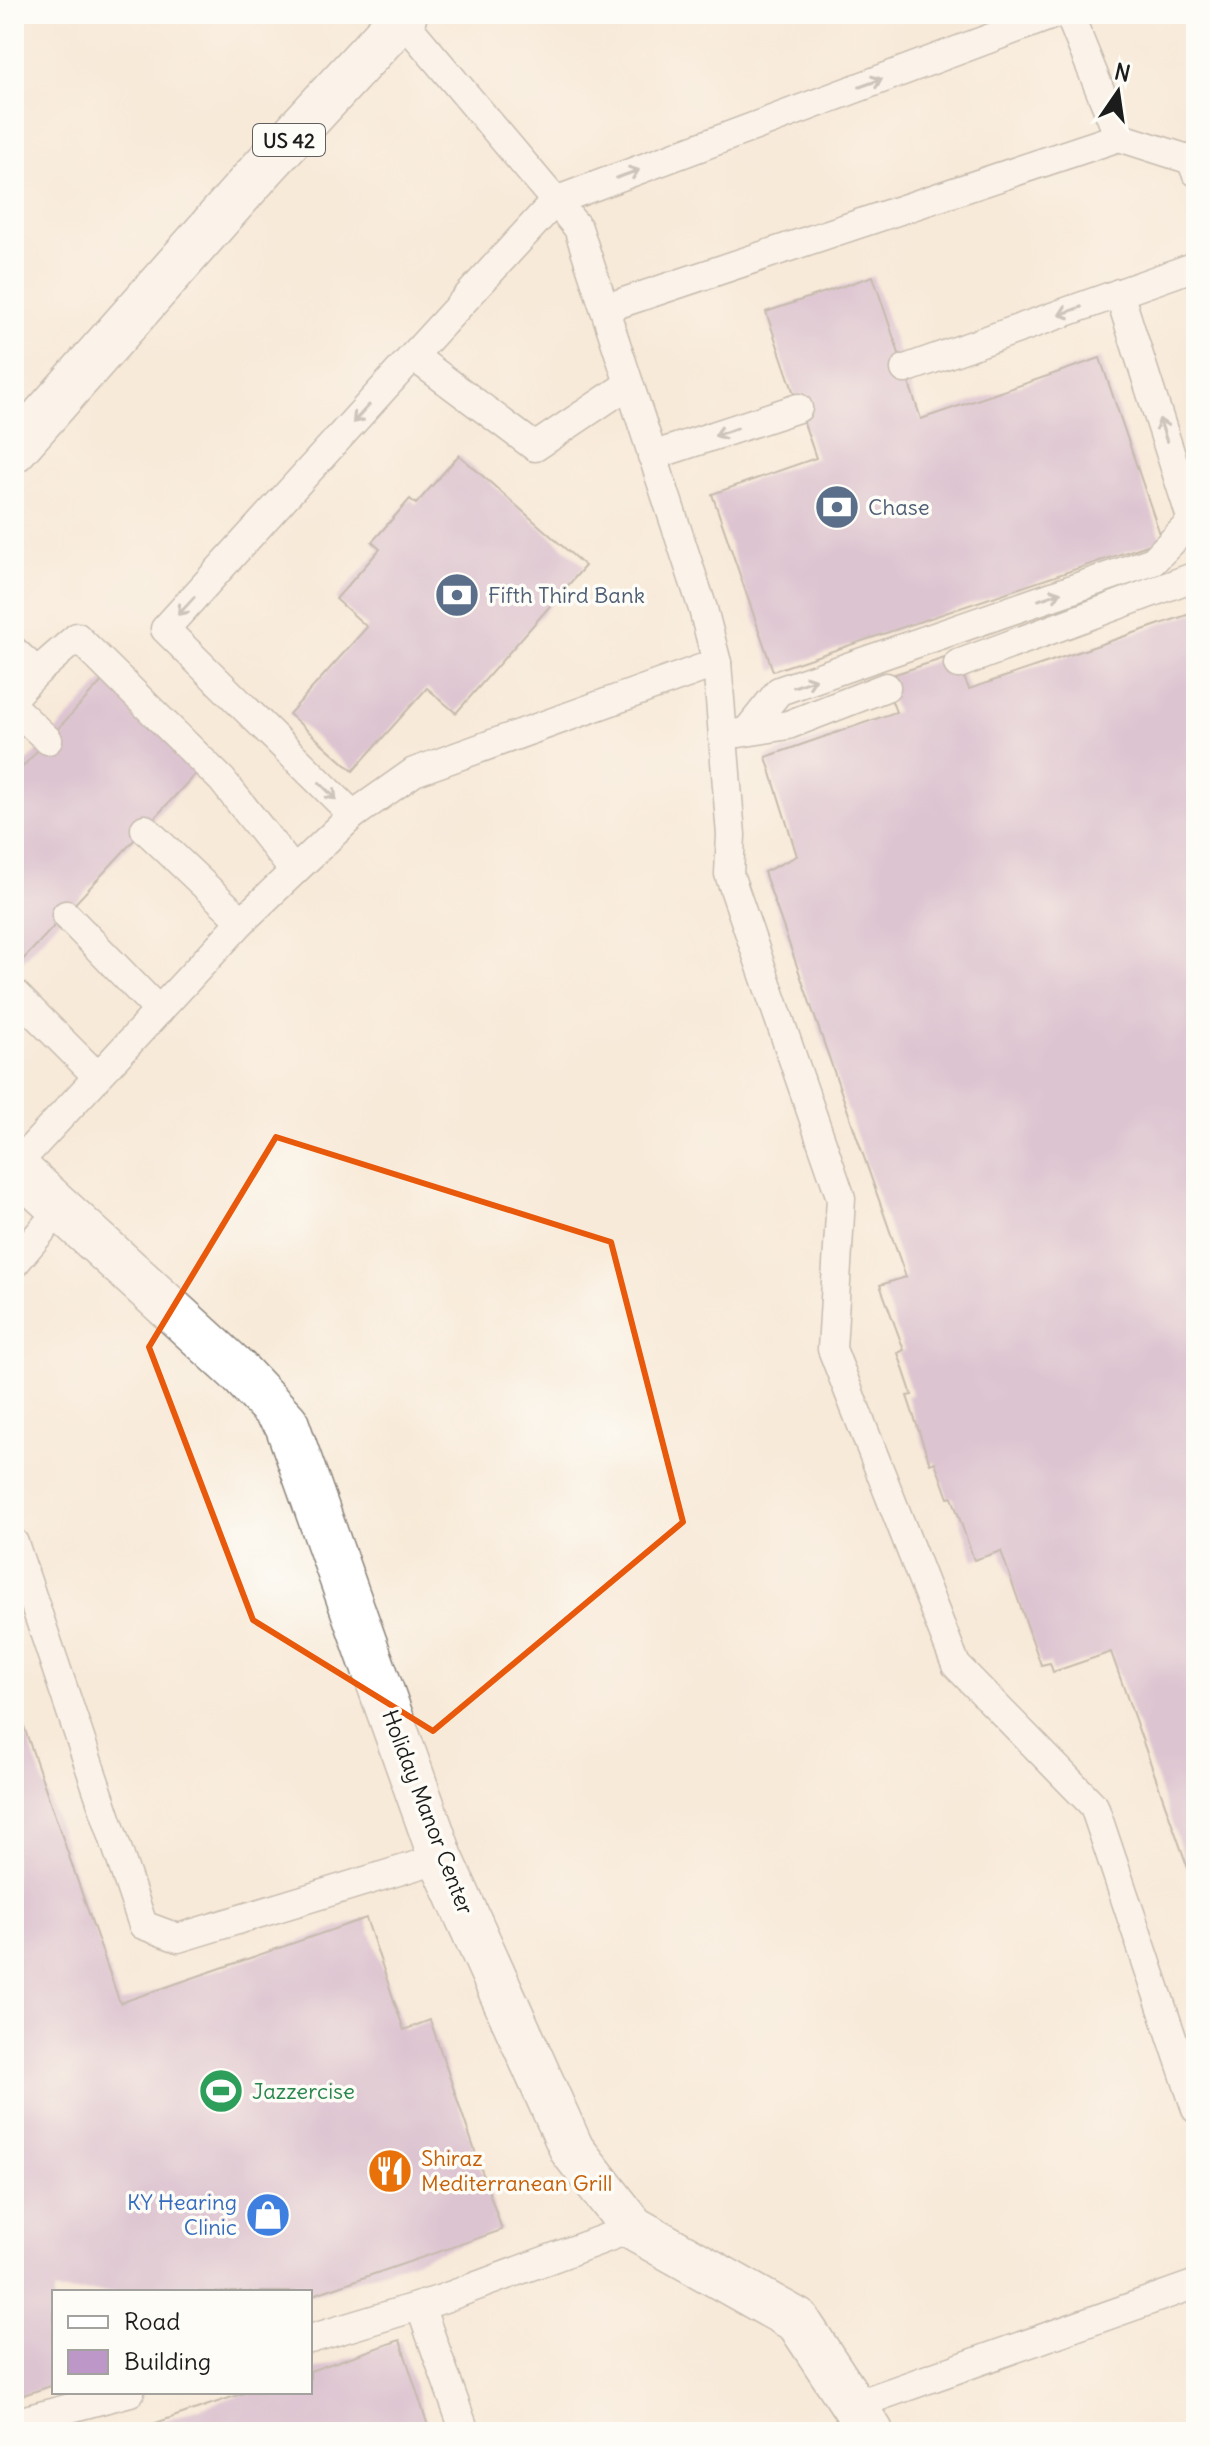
<svg xmlns="http://www.w3.org/2000/svg" width="1210" height="2446" font-family="Delius,sans-serif">
<style>
.building{fill:#bc97c7}
.lines{fill:none;stroke-linecap:round;stroke-linejoin:round}
.service-casing{stroke:#8a837a;stroke-width:31}
.minor-casing{stroke:#8a837a;stroke-width:47}
.primary-casing{stroke:#8a837a;stroke-width:47}
.service{stroke:#fff;stroke-width:28}
.minor{stroke:#fff;stroke-width:44}
.primary{stroke:#fff;stroke-width:44}
.oneway{stroke:#999}
.marked{fill:none;stroke:#e8590c;stroke-width:6;stroke-linejoin:round}
.labels{text-anchor:middle;dominant-baseline:central;stroke-width:7;stroke-linejoin:round;paint-order:stroke}
.shield{fill:#fdfcf7;stroke:#605f5e;stroke-width:2}
.shield-label{font-size:20px;font-weight:bold;fill:#1c1c1c}
.service-label{font-size:22px;fill:#4e5e75;stroke:#fdfcf7;text-anchor:start}
.street-label{font-size:22px;fill:#1c1c1c;stroke:#fdfcf7}
.leisure-label{font-size:22px;fill:#27864d;stroke:#fdfcf7;text-anchor:start}
.food-label{font-size:22px;fill:#c56008;stroke:#fdfcf7;text-anchor:start}
.shop-label{font-size:22px;fill:#366cbe;stroke:#fdfcf7;text-anchor:end}
</style>
<rect width="100%" height="100%" fill="#fdfcf7"/>
<filter id="ink" filterUnits="userSpaceOnUse"><feTurbulence type="fractalNoise" baseFrequency=".0125" numOctaves="2"/><feDisplacementMap in="SourceGraphic" scale="16" xChannelSelector="R" yChannelSelector="G"/><feConvolveMatrix kernelMatrix="1 2 1 2 8 2 1 2 1" color-interpolation-filters="sRGB"/></filter>
<filter id="wash" filterUnits="userSpaceOnUse"><feTurbulence type="fractalNoise" baseFrequency=".006" numOctaves="4" result="noise"/><feDisplacementMap in="SourceGraphic" scale="32" xChannelSelector="R" yChannelSelector="G"/><feGaussianBlur stdDeviation="1.8" result="paint"/><feColorMatrix in="noise" values="0 0 0 0 0 0 0 0 0 0 0 0 0 0 0 0 0 1.4 0 .05"/><feComposite in="paint" operator="in"/></filter>
<g filter="url(#wash)">
<rect width="100%" height="100%" fill="#f8ead8"/>
<g id="blocks">
<g class="building">
<path d="M873,276L921,419L1100,358L1162,540L773,671L712,494L816,458L766,312Z"/>
<path d="M459,455L585,566L456,713L427,688L353,771L289,714L367,627L336,599L380,549L372,542L410,499L416,504Z"/>
<path d="M1196,612V1891L1111,1652L1053,1672L1050,1663L1041,1665L1001,1551L974,1560L952,1497L948,1498L935,1462L930,1464L907,1396L912,1395L898,1353L904,1350L880,1285L906,1277L764,872L797,856L766,757L896,712L883,678L954,655L969,689Z"/>
<path d="M104,679L200,769L19,964L14,960V776Z"/>
<path d="M14,1698L120,2003L366,1918L404,2030L430,2020L502,2230L310,2296V2292H54V2385L14,2398Z"/>
<path d="M400,2340L430,2432H129L247,2392H310V2371Z"/>
</g>
</g>
</g>
<g filter="url(#ink)">
<use href="#blocks" fill-opacity="0" stroke="#8a837a" stroke-width="2"/>
<g class="lines">
<g class="service-casing">
<g id="service">
<path d="M1069,14L1119,137"/>
<path d="M401,18L578,228L703,609L717,663L731,835L729,874L841,1198L832,1349L956,1665L1094,1806L1196,2109"/>
<path d="M606,308L1119,137L1191,160L1196,172"/>
<path d="M905,369L1196,266"/>
<path d="M629,384L535,447L413,356L555,201L1055,14"/>
<path d="M652,456L798,408"/>
<path d="M14,651L37,672"/>
<path d="M958,664L1196,576"/>
<path d="M14,696L37,672L77,637L222,780L294,871"/>
<path d="M14,708L48,740"/>
<path d="M747,731L779,691L1153,561L1192,521L1119,293"/>
<path d="M739,733L788,725L886,687"/>
<path d="M353,815L165,629L413,356"/>
<path d="M145,829L242,921"/>
<path d="M66,915L159,1011"/>
<path d="M14,993L97,1076"/>
<path d="M15,1166L242,921L353,815L414,772L717,663"/>
<path d="M14,1264L60,1209"/>
<path d="M14,1543L143,1925L178,1938L441,1858"/>
<path d="M420,2306L465,2432"/>
<path d="M310,2339L439,2300L633,2228"/>
<path d="M855,2405L1196,2284"/>
<path d="M14,2423L130,2392"/>
</g>
</g>
<g class="minor-casing">
<path id="minor" d="M14,1166L237,1370L286,1422L441,1858L572,2150L633,2228L798,2321L871,2432"/>
</g>
<g class="primary-casing">
<path id="primary" d="M14,450L264,167L405,14"/>
</g>
<use href="#service" class="service"/>
<use href="#minor" class="minor"/>
<use href="#primary" class="primary"/>
</g>
<defs><path id="oneway-shaft" d="M-6 0H5M1.5-3L5.5 0L1.5 3" fill="none" stroke-width="1.6" stroke-linecap="round" stroke-linejoin="round" transform="scale(2)"/></defs>
<g class="oneway">
<use href="#oneway-shaft" transform="translate(871 83) rotate(-20)"/>
<use href="#oneway-shaft" transform="translate(628 174) rotate(-20)"/>
<use href="#oneway-shaft" transform="translate(1070 311) rotate(160)"/>
<use href="#oneway-shaft" transform="translate(361 414) rotate(132)"/>
<use href="#oneway-shaft" transform="translate(1163 430) rotate(-108)"/>
<use href="#oneway-shaft" transform="translate(726 432) rotate(162)"/>
<use href="#oneway-shaft" transform="translate(1050 596) rotate(-19)"/>
<use href="#oneway-shaft" transform="translate(186 606) rotate(132)"/>
<use href="#oneway-shaft" transform="translate(805 683) rotate(-19)"/>
<use href="#oneway-shaft" transform="translate(328 791) rotate(45)"/>
</g>
</g>
<path d="M0 0H1210V2446H0ZM276,1137L611,1242L683,1522L433,1731L253,1620L149,1347Z" fill="#f8ead8" fill-opacity=".55" fill-rule="evenodd"/>
<path class="marked" d="M276,1137L611,1242L683,1522L433,1731L253,1620L149,1347Z"/>
<defs>
<g id="bank-disc" transform="scale(2.3)"><circle r="9.5" fill="#5c6f8a" stroke="#fdfcf7"/><path d="M-6-4H6V4H-6ZM0-2.3a2.3 2.3 0 1 0 0 4.6a2.3 2.3 0 1 0 0-4.6Z" fill="#fff"/></g>
<g id="stadium-disc" transform="scale(2.3)"><circle r="9.5" fill="#2e9e5b" stroke="#fdfcf7"/><path d="M0-5a6.5 5 0 1 0 0 10a6.5 5 0 1 0 0-10ZM-3.5-1.8h7v3.6h-7Z" fill="#fff"/></g>
<g id="restaurant-disc" transform="scale(2.3)"><circle r="9.5" fill="#e8710a" stroke="#fdfcf7"/><path d="M-5-6h1v4h1v-4h1v4h1v-4h1v5L-1.5 .5V6h-2V.5L-5-1ZM5-6V6H3V1.5H1.5Q1.5-4 5-6Z" fill="#fff"/></g>
<g id="shop-disc" transform="scale(2.3)"><circle r="9.5" fill="#3f7fe0" stroke="#fdfcf7"/><path d="M-5-2.5h2.3a2.7 3.5 0 0 1 5.4 0H5L5.5 6h-11ZM-1.5-2.5h3a1.5 2.3 0 0 0-3 0Z" fill="#fff"/></g>
</defs>
<g fill-rule="evenodd">
<use href="#bank-disc" x="837" y="507"/>
<use href="#bank-disc" x="457" y="595"/>
<use href="#stadium-disc" x="221" y="2091"/>
<use href="#restaurant-disc" x="390" y="2171"/>
<use href="#shop-disc" x="268" y="2215"/>
</g>
<g class="labels">
<rect class="shield" x="253" y="124" width="72" height="32" rx="6"/>
<g class="shield-label">
<text x="289" y="140">US 42</text>
</g>
<g class="service-label">
<text x="868" y="507">Chase</text>
<text x="488" y="595">Fifth Third Bank</text>
</g>
<g class="street-label">
<text transform="translate(428 1812) rotate(69)">Holiday Manor Center</text>
</g>
<g class="leisure-label">
<text x="252" y="2091">Jazzercise</text>
</g>
<g class="food-label">
<text x="421" y="2158">Shiraz<tspan x="421" dy="25">Mediterranean Grill</tspan></text>
</g>
<g class="shop-label">
<text x="237" y="2202">KY Hearing<tspan x="237" dy="25">Clinic</tspan></text>
</g>
</g>
<rect width="1210" height="2446" fill="none" stroke="#fdfcf7" stroke-width="48"/>
<rect x="52" y="2290" width="260" height="104" fill="#fdfcf7" stroke="#a3a29f" stroke-width="2"/>
<rect x="68" y="2316" width="40" height="12" fill="#ffffff" stroke="#a3a29f" stroke-width="2"/>
<text x="124" y="2330" font-size="24" fill="#1c1c1c">Road</text>
<rect x="68" y="2350" width="40" height="24" fill="#bc97c7" stroke="#a3a29f" stroke-width="2"/>
<text x="124" y="2370" font-size="24" fill="#1c1c1c">Building</text>
<g transform="translate(1118 92) rotate(13)" stroke="#fdfcf7" stroke-width="6" paint-order="stroke">
<path d="M0-6L14 30L0 20L-14 30Z" fill="#1c1c1c"/>
<text y="-12" font-size="22" font-weight="bold" text-anchor="middle" fill="#1c1c1c">N</text>
</g>
</svg>
